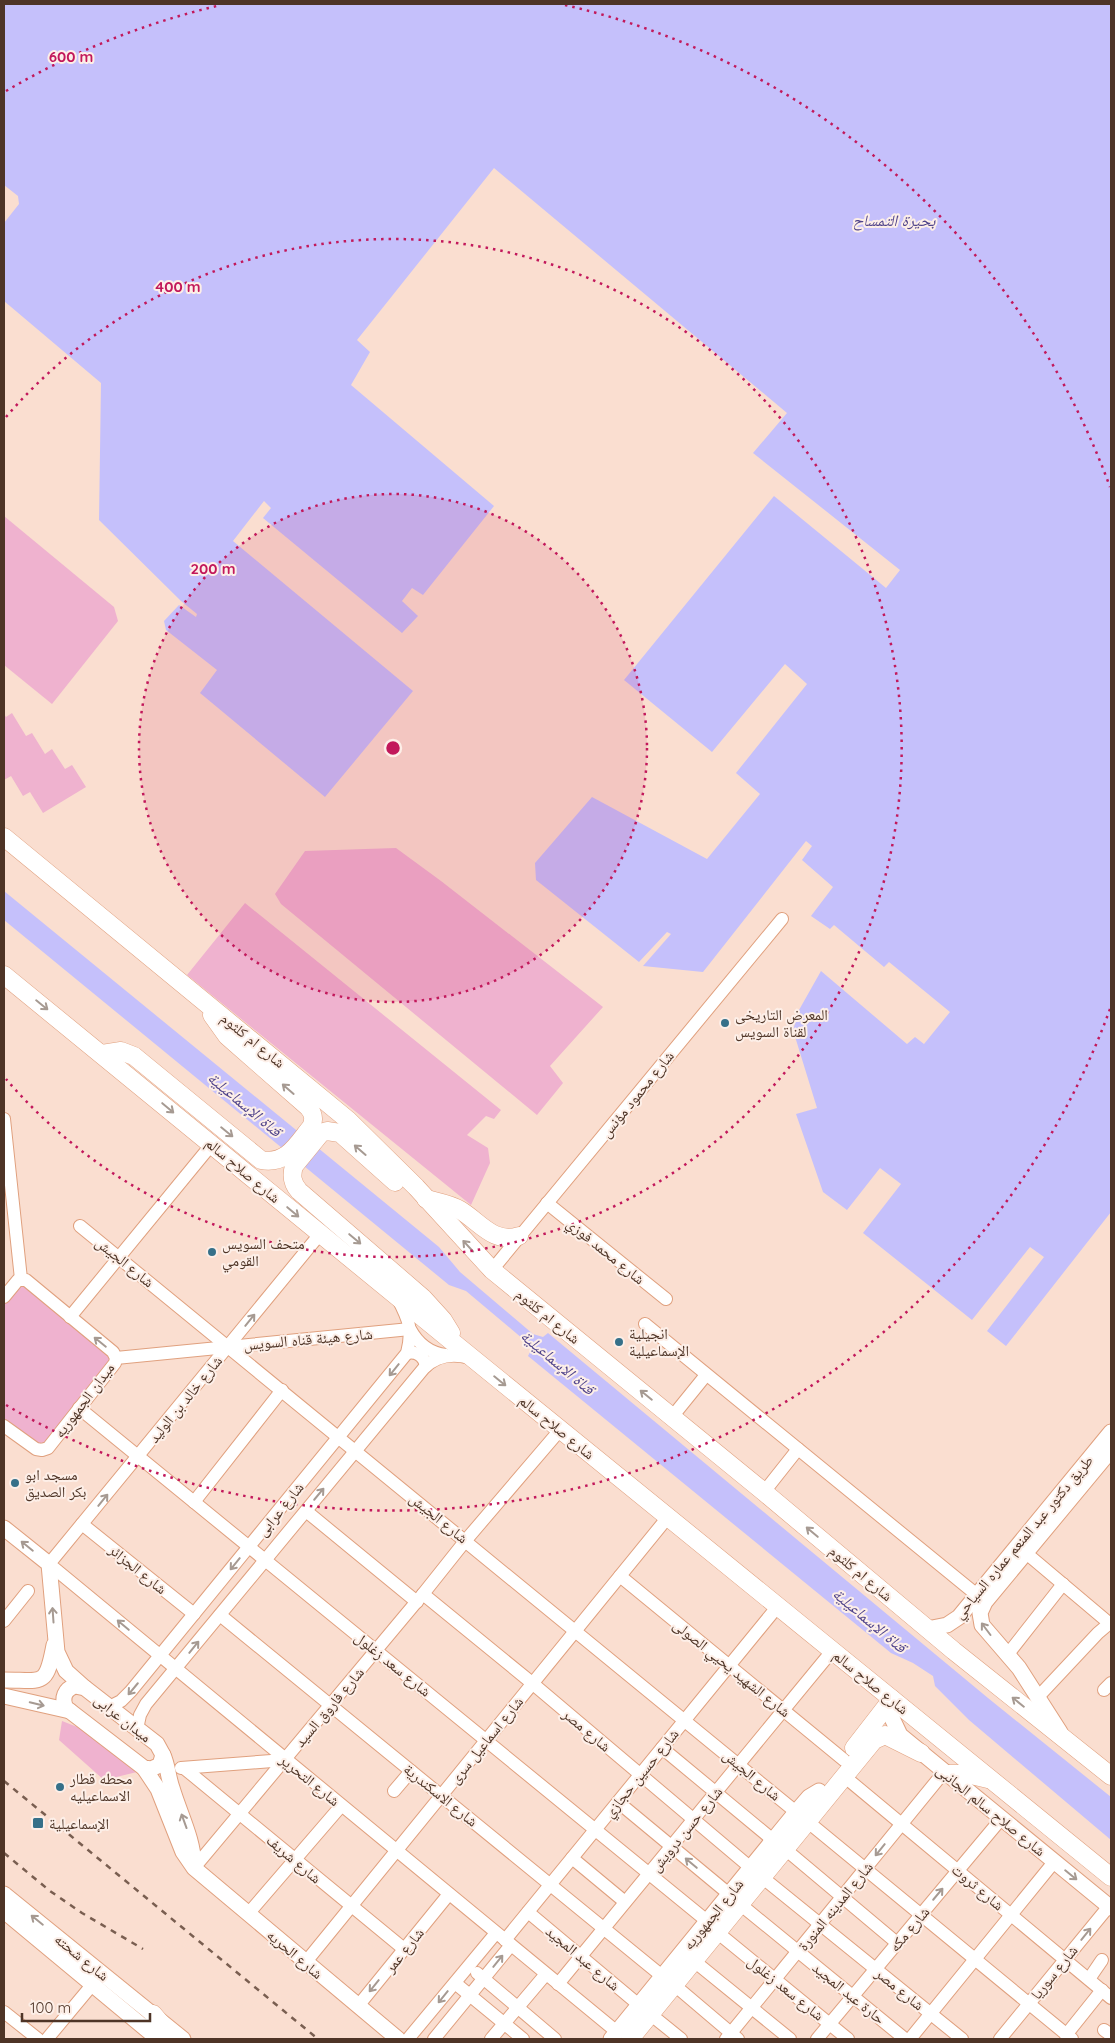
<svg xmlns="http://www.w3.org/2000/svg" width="1115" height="2043" font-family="Quicksand,'Noto Naskh Arabic',sans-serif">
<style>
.green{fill:#efb2cf}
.water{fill:#c5c0fb}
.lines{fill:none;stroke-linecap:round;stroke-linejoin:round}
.minor-casing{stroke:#e0a07e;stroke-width:14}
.major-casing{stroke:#e0a07e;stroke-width:17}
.highway-casing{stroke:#e0a07e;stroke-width:19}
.minor{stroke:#fff;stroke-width:12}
.major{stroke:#fff;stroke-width:15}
.highway{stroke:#fff;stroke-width:18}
.rail{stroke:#795e50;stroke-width:2.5;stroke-dasharray:6 6;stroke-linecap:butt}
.oneway{stroke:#a69a92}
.ring{fill:none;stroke:#c2185b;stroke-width:2.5;stroke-dasharray:2.5 5}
.poi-dot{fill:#367089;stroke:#fdefe8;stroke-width:2}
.labels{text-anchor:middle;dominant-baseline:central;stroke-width:4;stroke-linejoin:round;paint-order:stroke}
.poi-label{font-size:15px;fill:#4e3426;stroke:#fdefe8;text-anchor:start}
.street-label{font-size:15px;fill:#4e3426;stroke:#fdefe8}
.water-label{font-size:16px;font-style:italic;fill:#50448b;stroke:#fdefe8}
.centre{fill:#c2185b;stroke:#fdefe8;stroke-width:2.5}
.ring-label{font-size:15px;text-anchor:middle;font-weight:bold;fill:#c2185b;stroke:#fdefe8;stroke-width:4;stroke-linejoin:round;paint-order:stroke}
</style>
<rect width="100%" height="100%" fill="#faded0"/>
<g class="green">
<path d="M4,516L114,607L118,621L52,704L4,665Z"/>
<path d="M12,713L26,736L32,733L45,754L52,749L65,769L72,765L86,787L43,813L30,792L23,796L11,776L4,780V714L6,717Z"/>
<path d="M396,848L441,881L603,1007L550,1066L563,1083L537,1115L281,904L275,894L305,851Z"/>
<path d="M245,903L501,1110L494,1119L486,1116L467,1135L488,1148L490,1163L471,1205L187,975Z"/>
<path d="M20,1282L114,1357L40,1451L4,1422V1303Z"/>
<path d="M62,1721L85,1730L137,1772L104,1780L59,1740Z"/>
</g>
<g class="water">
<path d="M4,4H1111V1212L1006,1346L987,1331L1044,1257L1030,1247L972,1320L863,1233L901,1184L880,1168L847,1210L823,1192L796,1114L817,1108L793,1030L799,1010L821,971L907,1044L915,1037L924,1044L950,1012L889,962L884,967L834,925L830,929L811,916L833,887L802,860L812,846L806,841L703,972L643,966L671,934L667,932L639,962L536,880L535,863L592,797L707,859L760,794L736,773L807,684L785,664L712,752L624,680L774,496L886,588L900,570L753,453L787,413L494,168L357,340L370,352L351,385L494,506L423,595L412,588L402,601L418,616L402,633L263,518L271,508L264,501L233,541L413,691L325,797L200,693L217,670L166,630L164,621L179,605L196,617L197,614L181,601L99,520L101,383L4,301V223L19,204L18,196L4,185Z"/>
<path d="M4,891L439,1247L460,1272L533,1334L543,1337L548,1333L988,1698L1111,1797V1840L969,1720L935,1686L933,1676L913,1663L891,1653L528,1356L531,1350L523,1339L466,1291L449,1285L4,920Z"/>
</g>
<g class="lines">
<g class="minor-casing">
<g id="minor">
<path d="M4,1119L21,1279"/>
<path d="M547,1203L666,1299"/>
<path d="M80,1226L796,1812"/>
<path d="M320,1234L49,1564L617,2032"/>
<path d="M492,1270L782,919"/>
<path d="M4,1297L18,1280H26L113,1352L116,1358L115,1363L48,1448L42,1450L36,1449L4,1426"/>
<path d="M70,1317L212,1144"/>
<path d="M645,1324L977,1595"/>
<path d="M407,1353C417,1351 424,1356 426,1366"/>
<path d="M116,1358L410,1329C418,1344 429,1353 446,1355"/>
<path d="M79,1408L707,1921"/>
<path d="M672,1417L706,1375"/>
<path d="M764,1492L798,1449"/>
<path d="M194,1502L282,1390"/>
<path d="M306,1511L417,1602"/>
<path d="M82,1524L194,1614"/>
<path d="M1026,1553L1109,1623"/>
<path d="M620,1576L844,1760"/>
<path d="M423,1594L532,1683L751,1868"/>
<path d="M220,1615L662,1976"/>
<path d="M4,1621L28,1591"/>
<path d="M1008,1654L1063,1584"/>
<path d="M1104,1690L1111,1683"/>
<path d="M1038,1697L1098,1633L1111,1622"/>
<path d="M109,1707L121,1701L131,1691L407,1353C413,1330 409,1320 398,1299"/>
<path d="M137,1729L140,1715L146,1704L424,1368C437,1355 452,1353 470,1358"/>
<path d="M662,1748L773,1840"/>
<path d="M181,1768L285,1760"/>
<path d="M184,1768L404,1949"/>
<path d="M845,1777L1111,1998"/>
<path d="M394,1791L411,1771"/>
<path d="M618,1802L729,1894"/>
<path d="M813,1826L1072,2039"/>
<path d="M791,1854L897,1943"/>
<path d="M572,1858L625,1902"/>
<path d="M194,1868L423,1594L466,1540L560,1430"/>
<path d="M768,1882L962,2039"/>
<path d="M746,1909L905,2039"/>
<path d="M528,1912L639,2005"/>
<path d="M248,1914L341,1806"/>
<path d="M723,1937L848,2039"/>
<path d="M505,1940L778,1606"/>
<path d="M305,1963L668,1517"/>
<path d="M699,1965L790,2039"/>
<path d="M477,1973L555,2039"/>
<path d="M1089,1979L1102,1960"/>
<path d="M455,1983L523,2039"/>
<path d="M558,1984L832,1651"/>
<path d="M679,1989L738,2039"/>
<path d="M358,2006L449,1894"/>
<path d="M4,2012L38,2039"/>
<path d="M655,2018L681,2039"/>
<path d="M1104,2030L1111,2035"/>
<path d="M1066,2035L1102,1990"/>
<path d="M47,2039L92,1985"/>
<path d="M408,2039L496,1933"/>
<path d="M434,2039L511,1945"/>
<path d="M491,2039L546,1974"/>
<path d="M726,2039L944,1772"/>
<path d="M817,2039L1001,1819"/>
<path d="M910,2039L1054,1862"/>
<path d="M1000,2039L1109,1906"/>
</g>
</g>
<g class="major-casing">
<g id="major">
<path d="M4,1528L49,1564L57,1652L66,1671L85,1688"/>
<path d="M927,1629L947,1625L959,1617L1111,1432"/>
<path d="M4,1680C43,1680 46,1688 54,1645"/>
<path d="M75,1686L85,1688L157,1744L163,1755L160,1765L151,1769L144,1768L66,1708C61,1698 65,1689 75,1686Z"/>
<path d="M4,1696L70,1711"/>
<path d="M892,1699L891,1716L900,1735L1111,1908"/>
<path d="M1060,1732L1019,1668L982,1625L980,1613L985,1602L1111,1450"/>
<path d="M163,1755C168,1766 168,1777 172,1788C180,1815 193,1838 194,1866"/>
<path d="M144,1768L158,1789L183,1852L194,1868L398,2039"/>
<path d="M4,1894L183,2039"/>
<path d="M4,1911L158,2039"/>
<path d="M611,2039L796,1812L809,1797L819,1791"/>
</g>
</g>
<g class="highway-casing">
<g id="highway">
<path d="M4,837L348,1120L416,1187L492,1270L764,1492L954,1651L1111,1776"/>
<path d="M4,975L460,1348L1111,1877"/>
<path d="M102,1054L121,1051L134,1056L261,1160C287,1165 297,1144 311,1127C315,1119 313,1113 308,1107L227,1036L212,1015"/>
<path d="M395,1182L340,1133L327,1131L321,1133L294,1166C291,1176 292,1183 299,1191L423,1298L443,1320L451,1333"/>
<path d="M426,1199C437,1202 450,1204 460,1210C480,1222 493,1244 519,1236"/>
<path d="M854,1748L892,1699"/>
<path d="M947,1774H967L988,1779"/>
<path d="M153,2014L174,2039"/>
<path d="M630,2039L874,1740L885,1735L921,1753"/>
</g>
</g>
<use href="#minor" class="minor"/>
<use href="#major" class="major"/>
<use href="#highway" class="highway"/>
<g class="rail">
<path d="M4,1781L318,2039"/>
<path d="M4,1853L50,1891L82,1913L143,1949"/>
</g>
</g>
<defs><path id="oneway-shaft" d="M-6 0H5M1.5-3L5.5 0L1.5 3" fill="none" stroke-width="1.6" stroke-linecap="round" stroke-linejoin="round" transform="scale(1.25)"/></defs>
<g class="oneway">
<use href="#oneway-shaft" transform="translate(42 1005) rotate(39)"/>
<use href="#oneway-shaft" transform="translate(288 1089) rotate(-139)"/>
<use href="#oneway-shaft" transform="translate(168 1108) rotate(40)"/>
<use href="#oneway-shaft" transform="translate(227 1132) rotate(39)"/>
<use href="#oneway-shaft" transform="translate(360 1150) rotate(-139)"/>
<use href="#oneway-shaft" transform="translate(293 1212) rotate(40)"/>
<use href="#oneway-shaft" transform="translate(355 1239) rotate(40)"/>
<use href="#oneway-shaft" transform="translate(468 1246) rotate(-133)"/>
<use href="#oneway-shaft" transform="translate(250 1320) rotate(-51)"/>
<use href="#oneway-shaft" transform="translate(100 1342) rotate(-141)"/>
<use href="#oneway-shaft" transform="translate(394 1370) rotate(129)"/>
<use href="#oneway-shaft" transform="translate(500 1381) rotate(39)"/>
<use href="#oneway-shaft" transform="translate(646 1395) rotate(-141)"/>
<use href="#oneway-shaft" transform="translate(319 1494) rotate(-50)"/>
<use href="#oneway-shaft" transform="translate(103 1500) rotate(-51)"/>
<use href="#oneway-shaft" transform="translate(812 1532) rotate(-140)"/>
<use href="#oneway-shaft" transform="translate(27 1546) rotate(-141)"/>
<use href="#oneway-shaft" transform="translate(235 1564) rotate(129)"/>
<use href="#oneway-shaft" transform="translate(53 1615) rotate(-94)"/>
<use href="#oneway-shaft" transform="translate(123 1625) rotate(-140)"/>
<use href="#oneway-shaft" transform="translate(986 1629) rotate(-127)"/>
<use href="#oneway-shaft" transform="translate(194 1647) rotate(-51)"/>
<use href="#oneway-shaft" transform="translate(133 1689) rotate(130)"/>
<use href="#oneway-shaft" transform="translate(1018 1702) rotate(-141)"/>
<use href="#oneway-shaft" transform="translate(37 1704) rotate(14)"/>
<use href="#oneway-shaft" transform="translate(184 1821) rotate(-110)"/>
<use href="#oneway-shaft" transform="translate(880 1850) rotate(129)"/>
<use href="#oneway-shaft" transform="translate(691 1863) rotate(-140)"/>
<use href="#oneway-shaft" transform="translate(1071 1875) rotate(39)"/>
<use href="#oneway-shaft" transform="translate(938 1894) rotate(-50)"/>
<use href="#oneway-shaft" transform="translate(37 1920) rotate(-141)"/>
<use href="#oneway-shaft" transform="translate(1086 1934) rotate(-51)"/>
<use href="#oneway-shaft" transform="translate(498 1961) rotate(-51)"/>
<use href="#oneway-shaft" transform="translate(374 1986) rotate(129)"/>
<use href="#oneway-shaft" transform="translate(443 1997) rotate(129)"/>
</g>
<circle cx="393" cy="748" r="254" fill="#c2185b" fill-opacity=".12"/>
<g class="ring">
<circle cx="393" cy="748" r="254"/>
<path d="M6 417A509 509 0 1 1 6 1079"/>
<path d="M1110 1009A763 763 0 0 1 6 1405M6 91A763 763 0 0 1 221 5M565 5A763 763 0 0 1 1110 487"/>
</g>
<g class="poi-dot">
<circle cx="725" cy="1023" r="5"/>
<circle cx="212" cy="1252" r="5"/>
<circle cx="619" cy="1342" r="5"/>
<circle cx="15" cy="1483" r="5"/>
<circle cx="60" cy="1787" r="5"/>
<rect x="32" y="1817" width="12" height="12" rx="2.5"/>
</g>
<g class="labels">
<g class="poi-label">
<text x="735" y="1014">المعرض التاريخى<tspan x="735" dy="17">لقناة السويس</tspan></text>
<text x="222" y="1243">متحف السويس<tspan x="222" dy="17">القومي</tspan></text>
<text x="629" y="1333">انجيلية<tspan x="629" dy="17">الإسماعيلية</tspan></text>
<text x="25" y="1474">مسجد ابو<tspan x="25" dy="17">بكر الصديق</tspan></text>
<text x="70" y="1778">محطه قطار<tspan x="70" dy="17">الاسماعيليه</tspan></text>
<text x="49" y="1823">الإسماعيلية</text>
</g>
<g class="street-label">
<text transform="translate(253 1040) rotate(39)">شارع ام كلثوم</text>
<text transform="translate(637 1094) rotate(-51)">شارع محمود مؤنس</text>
<text transform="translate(243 1170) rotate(40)">شارع صلاح سالم</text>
<text transform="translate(606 1251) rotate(39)">شارع محمد فوزي</text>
<text transform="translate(125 1262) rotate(39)">شارع الجيش</text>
<text transform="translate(548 1316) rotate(39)">شارع ام كلثوم</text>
<text transform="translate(308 1339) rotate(-5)">شارع هيئة قناه السويس</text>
<text transform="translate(185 1399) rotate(-51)">شارع خالد بن الوليد</text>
<text transform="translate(84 1400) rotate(-53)">ميدان الجمهوريه</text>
<text transform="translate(557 1427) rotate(39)">شارع صلاح سالم</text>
<text transform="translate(280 1509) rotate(-51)">شارع عرابى</text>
<text transform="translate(439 1518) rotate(39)">شارع الجيش</text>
<text transform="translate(1023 1537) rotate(-50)">طريق دكتور عبد المنعم عماره السياحي</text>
<text transform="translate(138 1569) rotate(39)">شارع الجزائر</text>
<text transform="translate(861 1573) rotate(40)">شارع ام كلثوم</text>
<text transform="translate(393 1664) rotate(39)">شارع سعد زغلول</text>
<text transform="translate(732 1668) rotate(39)">شارع الشهيد يحيي الصولى</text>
<text transform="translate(871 1682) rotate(39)">شارع صلاح سالم</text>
<text transform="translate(329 1707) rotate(-50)">شارع فاروق السيد</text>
<text transform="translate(123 1718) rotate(38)">ميدان عرابى</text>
<text transform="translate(587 1730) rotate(40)">شارع مصر</text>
<text transform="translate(486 1740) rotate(-51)">شارع اسماعيل سرى</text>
<text transform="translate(641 1773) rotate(-51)">شارع حسين حجازي</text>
<text transform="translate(752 1775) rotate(40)">شارع الجيش</text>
<text transform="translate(310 1780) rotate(39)">شارع التحرير</text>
<text transform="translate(441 1795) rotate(39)">شارع الاسكندرية</text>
<text transform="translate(991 1810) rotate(39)">شارع صلاح سالم الجانبى</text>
<text transform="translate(686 1829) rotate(-51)">شارع حسن درويش</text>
<text transform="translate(294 1859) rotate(40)">شارع شريف</text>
<text transform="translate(978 1887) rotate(40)">شارع ثروت</text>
<text transform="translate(835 1906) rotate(-51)">شارع المدينه المنورة</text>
<text transform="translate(713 1914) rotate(-51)">شارع الجمهوريه</text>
<text transform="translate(909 1929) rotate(-50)">شارع مكه</text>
<text transform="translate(404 1950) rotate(-51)">شارع عمر</text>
<text transform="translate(295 1954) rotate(40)">شارع الحريه</text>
<text transform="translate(82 1957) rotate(39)">شارع شحته</text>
<text transform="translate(583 1958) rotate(40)">شارع عبد المجيد</text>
<text transform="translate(1054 1972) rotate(-51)">شارع سوريا</text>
<text transform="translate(786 1988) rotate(39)">شارع سعد زغلول</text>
<text transform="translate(900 1989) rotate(39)">شارع مصر</text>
<text transform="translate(849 1993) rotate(39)">حارة عبد المجيد</text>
</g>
<g class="water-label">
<text x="894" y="220">بحيرة التمساح</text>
<text transform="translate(245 1104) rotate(40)">قناة الإسماعيلية</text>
<text transform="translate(558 1362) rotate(40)">قناة الإسماعيلية</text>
<text transform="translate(870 1620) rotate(40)">قناة الإسماعيلية</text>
</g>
</g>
<circle cx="393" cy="748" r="8" class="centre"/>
<g class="ring-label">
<text x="71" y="62">600 m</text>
<text x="178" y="292">400 m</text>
<text x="213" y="574">200 m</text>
</g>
<rect width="1115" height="2043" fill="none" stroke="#4e3426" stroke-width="10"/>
<path d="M22 2013v8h128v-8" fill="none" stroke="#4e3426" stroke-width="2.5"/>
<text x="30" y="2013" font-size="15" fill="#4e3426" stroke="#fdefe8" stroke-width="4" paint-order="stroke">100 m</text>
</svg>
